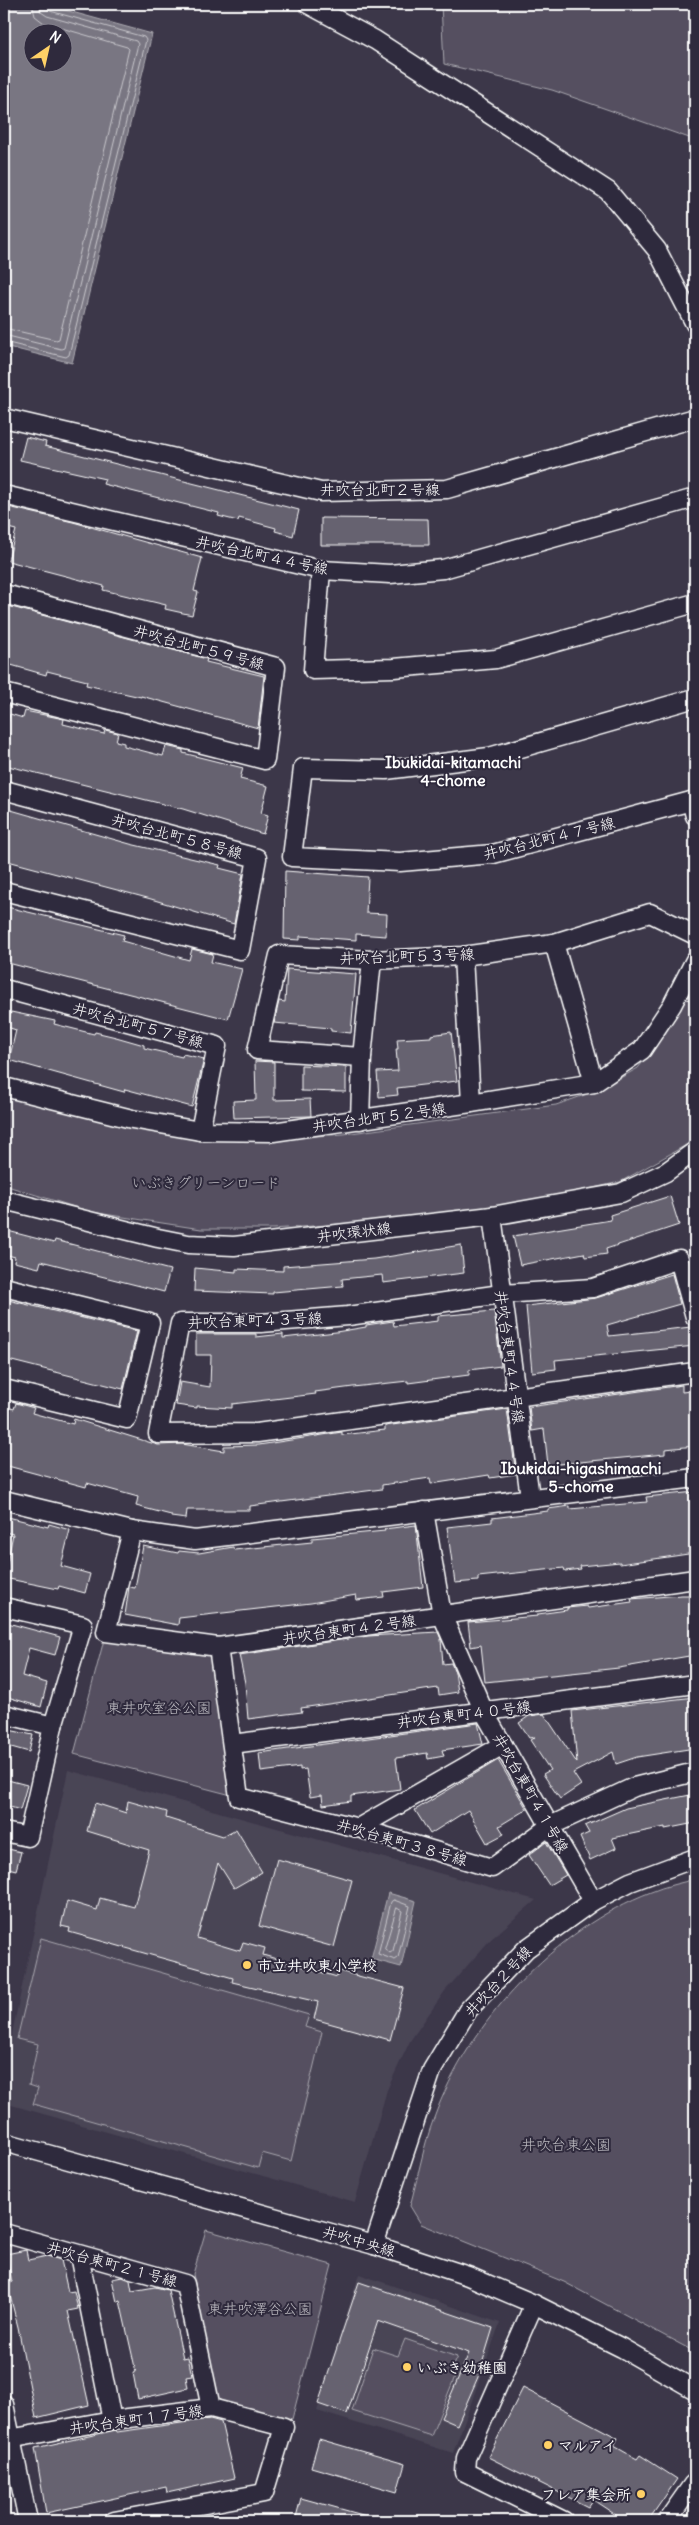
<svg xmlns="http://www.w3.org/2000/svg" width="699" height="2525" font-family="Delius,'Klee One',sans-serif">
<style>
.built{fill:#494455}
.green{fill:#555060;stroke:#aaa8b0}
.water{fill:#797682;stroke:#afadb4;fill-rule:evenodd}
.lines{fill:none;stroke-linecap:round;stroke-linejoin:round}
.shore{stroke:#c9c8cd;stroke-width:1}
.building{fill:#666270;stroke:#fff}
.minor-casing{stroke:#fff;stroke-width:21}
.minor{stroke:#2f2a3d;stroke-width:18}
.poi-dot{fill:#ffd166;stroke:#2f2a3d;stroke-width:2}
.labels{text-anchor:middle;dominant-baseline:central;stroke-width:4;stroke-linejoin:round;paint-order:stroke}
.street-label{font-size:15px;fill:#fff;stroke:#2f2a3d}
.park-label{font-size:15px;fill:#bbb9bf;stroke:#2f2a3d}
.poi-label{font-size:15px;font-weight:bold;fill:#fff;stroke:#2f2a3d;text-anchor:start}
.neighbourhood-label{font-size:16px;font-weight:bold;fill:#fff;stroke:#2f2a3d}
</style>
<rect width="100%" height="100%" fill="#3c3749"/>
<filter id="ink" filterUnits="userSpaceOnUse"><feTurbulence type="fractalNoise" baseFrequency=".02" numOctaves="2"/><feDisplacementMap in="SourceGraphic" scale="10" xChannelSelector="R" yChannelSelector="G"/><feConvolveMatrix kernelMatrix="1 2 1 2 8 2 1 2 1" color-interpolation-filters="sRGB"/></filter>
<g filter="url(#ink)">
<g class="built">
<path d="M68,1770L536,1900L490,1940L445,1991L410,2041L387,2090L355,2202L4,2103V2071Z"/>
<path d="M359,2274L500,2323L453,2453L317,2411Z"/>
</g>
<g class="green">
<path d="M441,4H695V140L552,90L444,64Z"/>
<path d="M695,985V1140L620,1182L529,1202L394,1220L273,1229H201L91,1212L4,1185V1096L123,1123L249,1141L344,1134L556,1105L599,1090L638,1068L665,1034Z"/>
<path d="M106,1632L218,1647L239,1797L74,1754Z"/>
<path d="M695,1879V2352L564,2282L421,2224L410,2206C418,2177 423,2147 434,2118C468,2023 556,1928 651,1892C665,1886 681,1883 695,1879Z"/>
<path d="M41,1938L309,2015L305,2027L322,2032L291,2161L262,2153L258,2168L33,2104L38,2088L29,2085L38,2044L17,2039Z"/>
<path d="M206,2230L332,2265L292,2419L226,2405L217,2397L193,2274Z"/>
<path d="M405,2339L457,2357L452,2367L456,2374L431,2436L352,2411L373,2348L398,2356Z"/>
</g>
<g class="water">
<path d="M4,4H43L152,34L72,363L4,346ZM32,32H62V62H32Z"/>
<path d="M388,1893L416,1901L401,1967L371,1959Z"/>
</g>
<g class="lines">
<g class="shore">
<path d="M4,328L56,340L59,339L129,49L127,47L44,23L35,16L32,4"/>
<path d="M4,335L61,349L64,348L138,44L136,41L47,16L41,12L39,4"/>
<path d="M4,342L66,357L69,355L146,40L144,37L50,11L46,4"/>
<path d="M394,1900L410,1906L398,1958L395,1960L378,1954L391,1902Z"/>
<path d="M397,1908L402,1911L393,1951L390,1953L385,1949Z"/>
</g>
</g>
<g class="building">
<path d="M26,437L46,442L45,446L299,510L293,536L275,531L276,528L239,518L238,521L218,516L219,513L103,484L105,479L20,460Z"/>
<path d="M4,506L73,522L202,558L194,591L198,592L192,615L165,609L166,605L103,590L104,586L8,561L16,530L4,527Z"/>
<path d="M321,518L428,519L429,545H321Z"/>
<path d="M4,605L207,659L206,662L264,676L258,728L141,696V697L86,685L87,681L47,671L46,675L4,663Z"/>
<path d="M25,711L64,719L63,724L104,734L105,730L118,733L116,741L124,743V746L163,756L166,746L183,750V753L243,768L240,779L268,786L261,813L268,815L263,834L183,809L4,765V754L9,733L5,732L10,714L23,718Z"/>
<path d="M4,808L130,844L220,865L219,868L243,874L234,924L151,899L4,860Z"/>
<path d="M285,871L368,877L366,913L387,914L386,936L356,934V940L300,936V940L284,939Z"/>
<path d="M7,907L124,935L122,941L189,960L192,949L213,954L211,962L242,969L228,1019L4,962V919Z"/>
<path d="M287,969L356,974L351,1033L331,1031V1028L274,1023L279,1001L285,1002Z"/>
<path d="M11,1012L55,1021L54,1024L94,1034L95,1032L116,1037L144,1045V1048L182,1057L183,1054L204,1059L192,1107L125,1089L124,1092L9,1060L16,1030L7,1027Z"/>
<path d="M451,1032L457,1081L397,1088L398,1095L379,1097L377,1072L398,1071L396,1049H398L397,1039L431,1037V1035Z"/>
<path d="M255,1061L274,1062V1100L310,1099L311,1116L234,1118L233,1101L256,1100Z"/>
<path d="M301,1065L346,1067V1092L301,1091Z"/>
<path d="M670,1196L679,1225L606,1249L607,1254L585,1257L584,1253L520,1265L513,1236L611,1220L610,1215Z"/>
<path d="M4,1230L54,1243L55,1240L170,1270L164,1292L41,1261L39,1268L14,1262L15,1257L4,1254Z"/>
<path d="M461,1245L464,1273L383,1283L382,1275L342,1279L343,1286L273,1292V1294L194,1291L195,1268L236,1272V1269L283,1271V1266L374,1259Z"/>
<path d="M672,1274L680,1304L607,1325L609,1336L691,1327H695V1346L555,1360L556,1369L532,1372L526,1306L596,1298Z"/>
<path d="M4,1299L137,1331L123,1389L4,1359Z"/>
<path d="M494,1311L501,1366L469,1370V1375L408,1383V1381L353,1387L315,1392L316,1394L232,1404V1408L197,1406V1408L176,1405L180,1382L210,1387L211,1355H196V1334H256V1337L283,1334V1338L336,1332L366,1327V1325L393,1321L394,1326L438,1321V1316Z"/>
<path d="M682,1385V1392L690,1391L695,1424V1446L665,1449V1454L548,1465L544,1429L532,1431L529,1407Z"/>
<path d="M16,1403L34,1408L32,1413L73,1424L74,1419L158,1445L182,1444L224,1451V1446L259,1445L342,1432V1435L385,1430V1426L507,1409L516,1474L490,1478L489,1475L431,1484L430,1478L382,1485V1489L250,1506V1510H187L186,1519L171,1517V1515L136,1506L138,1497L87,1483L86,1487L4,1465V1406L14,1409Z"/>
<path d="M695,1492V1553L620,1564V1562L580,1566L581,1569L565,1571L564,1568L478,1577V1581L455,1583L447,1527L492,1522V1518L548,1511V1509L570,1506V1509L647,1502L646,1497Z"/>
<path d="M4,1516L48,1527L49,1524L70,1530L61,1566L90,1574L85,1593L59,1586L58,1589L4,1578L13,1534L4,1532Z"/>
<path d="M416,1525L423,1587L383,1592L384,1597L357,1600L356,1595L311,1603L179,1618L178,1625L125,1615L129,1587L135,1588L143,1546L178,1553L179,1551L199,1553L233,1547L234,1550L312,1542V1538L385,1531L384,1529Z"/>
<path d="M682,1595H695V1655L619,1668L485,1682L481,1645L471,1647L468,1622L538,1616V1614L567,1610V1608L587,1606L588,1608L632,1602L631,1599Z"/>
<path d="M4,1622L60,1637L55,1655L29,1648L22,1676L47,1683L41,1707L4,1696Z"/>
<path d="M438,1632L441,1639L443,1664L451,1663L455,1672L458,1692L439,1695L438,1688L301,1708L302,1712L248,1719L245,1683L239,1655L368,1636Z"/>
<path d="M695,1697V1748L637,1757L616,1764L613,1752L573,1773L581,1785L560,1799L543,1774L550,1770L530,1740L535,1737L529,1738L519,1723L529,1716L544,1714L577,1763L572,1711Z"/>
<path d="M478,1723L483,1744L442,1750L444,1756L428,1759L427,1753L396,1758L400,1789L351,1796V1801L323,1805L322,1795L310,1797L306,1769L300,1770V1767L261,1772L259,1753Z"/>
<path d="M4,1729L33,1735L29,1752L4,1745Z"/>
<path d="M498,1760L527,1809L499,1826L504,1834L487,1843L468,1810L430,1834L415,1810Z"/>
<path d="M4,1779L27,1785L20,1810L4,1805Z"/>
<path d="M695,1794V1823L665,1829V1827L612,1838L616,1848L590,1860L580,1837L589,1833L585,1826L626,1808Z"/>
<path d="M128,1801L167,1812L166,1818L223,1836L236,1829L262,1872L234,1888L218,1863L197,1938L240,1951L243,1942L265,1948L263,1955L337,1977L339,1971L404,1988L390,2040L314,2019L318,2002L232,1982L233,1978L69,1932L70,1928L61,1926L67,1901L97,1910L100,1898L134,1907L149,1850L87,1831L95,1803L126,1813Z"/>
<path d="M546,1842L566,1875L549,1885L529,1855Z"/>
<path d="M4,1848L21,1852L16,1870L4,1867Z"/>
<path d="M277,1859L352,1880L334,1947L259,1926Z"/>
<path d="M26,2250L28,2260L47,2256L61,2260L68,2292L74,2291L78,2309L68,2311L89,2405L36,2418L18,2327L7,2284L12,2282L6,2254Z"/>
<path d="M122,2277L130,2280L132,2291L155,2287L168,2290L183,2358L188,2357L192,2376L186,2377L188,2388L138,2399L133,2373L136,2372L120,2301L117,2302L112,2279Z"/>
<path d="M359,2282L493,2328L478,2377L457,2425L441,2418L469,2353L378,2321L347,2414L318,2404Z"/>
<path d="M523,2388L618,2438L614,2446L637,2459L640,2455L677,2479L648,2521H625L593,2500L588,2507L488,2457Z"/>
<path d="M210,2419L221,2422L234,2478L167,2493L166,2487L46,2513L35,2448L116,2430L117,2432Z"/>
<path d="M319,2439L405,2464L397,2492L311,2467Z"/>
<path d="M301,2498L370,2517L369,2521H295Z"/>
</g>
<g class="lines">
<g class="minor-casing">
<g id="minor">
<path d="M308,4L375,40L608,191L657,250L695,324"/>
<path d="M4,418L321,492L447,489L695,418"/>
<path d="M4,495L321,570L390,574L443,569L695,498"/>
<path d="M321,570L313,670L394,668L496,659L695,603"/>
<path d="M4,594L276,667L265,760L4,693"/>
<path d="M695,698L489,757L386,770L303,768L292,857L400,862L493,854L695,800"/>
<path d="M4,790L257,858L240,950L4,891"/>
<path d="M691,801L695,816"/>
<path d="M554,943L594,1083"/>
<path d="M463,956L471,1103"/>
<path d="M4,989L217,1046L200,1131"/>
<path d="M362,1057L257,1050L279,955L372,960L463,956L554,943L650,913L695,935"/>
<path d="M4,1087L132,1119L200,1131L273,1132L471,1103L594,1083L642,1050L672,1005L695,960"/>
<path d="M360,1120L362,1057L372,960"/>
<path d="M4,1200L158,1238L188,1244L234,1246L492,1216L621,1193L666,1172L695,1151"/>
<path d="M492,1216L530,1497"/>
<path d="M4,1287L150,1323L127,1419L4,1389"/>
<path d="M695,1317L679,1259L593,1288L501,1294L348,1316L261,1323H180L158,1434L257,1433L695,1372"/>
<path d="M4,1500L132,1531L195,1540L695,1478"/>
<path d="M424,1511L442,1615L484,1712L593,1901"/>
<path d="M132,1531L106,1632L218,1647L695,1579"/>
<path d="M4,1607L83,1625L53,1726"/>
<path d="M218,1647L239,1797L358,1828L492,1868L550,1826L634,1787L695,1772"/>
<path d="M4,1714L53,1726L28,1837L4,1832"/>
<path d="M232,1744L695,1684"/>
<path d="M358,1828L503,1745"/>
<path d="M4,2142L374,2245L468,2276L534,2304L622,2348L695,2390"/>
<path d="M4,2233L185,2284L211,2408"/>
<path d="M374,2245L432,2070L468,2010L526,1949L593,1901L630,1882L695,1858"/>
<path d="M79,2255L112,2420"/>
<path d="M534,2304L466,2458L465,2472L564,2521"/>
<path d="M4,2404L28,2521"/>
<path d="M4,2440L112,2420L211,2408L284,2427L264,2493L114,2521"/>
<path d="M667,2521L693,2484L695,2486"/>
</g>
</g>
<use href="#minor" class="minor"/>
</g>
</g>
<g class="poi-dot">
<circle cx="247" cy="1965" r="5"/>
<circle cx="407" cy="2367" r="5"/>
<circle cx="548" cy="2445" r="5"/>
<circle cx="641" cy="2494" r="5"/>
</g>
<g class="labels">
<g class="street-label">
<text x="380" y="489">井吹台北町２号線</text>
<text transform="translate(262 555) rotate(12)">井吹台北町４４号線</text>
<text transform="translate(199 647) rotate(15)">井吹台北町５９号線</text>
<text transform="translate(177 836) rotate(15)">井吹台北町５８号線</text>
<text transform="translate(549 838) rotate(-14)">井吹台北町４７号線</text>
<text transform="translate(407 956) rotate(-2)">井吹台北町５３号線</text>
<text transform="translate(138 1025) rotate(15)">井吹台北町５７号線</text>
<text transform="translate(379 1117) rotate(-8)">井吹台北町５２号線</text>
<text transform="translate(354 1232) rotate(-7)">井吹環状線</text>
<text transform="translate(255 1320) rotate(-2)">井吹台東町４３号線</text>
<text transform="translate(510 1357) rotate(82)">井吹台東町４４号線</text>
<text transform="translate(349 1629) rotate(-8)">井吹台東町４２号線</text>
<text transform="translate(464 1714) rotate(-7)">井吹台東町４０号線</text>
<text transform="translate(531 1793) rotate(60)">井吹台東町４１号線</text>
<text transform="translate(402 1842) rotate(16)">井吹台東町３８号線</text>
<text transform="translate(498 1981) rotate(-47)">井吹台２号線</text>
<text transform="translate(359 2241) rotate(16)">井吹中央線</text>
<text transform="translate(112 2264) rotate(15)">井吹台東町２１号線</text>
<text transform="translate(136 2419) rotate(-8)">井吹台東町１７号線</text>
</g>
<g class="park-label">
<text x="206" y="1182">いぶきグリーンロード</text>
<text x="159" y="1707">東井吹室谷公園</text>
<text x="566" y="2144">井吹台東公園</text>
<text x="260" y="2308">東井吹澤谷公園</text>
</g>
<g class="poi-label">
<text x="257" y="1965">市立井吹東小学校</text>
<text x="417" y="2367">いぶき幼稚園</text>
<text x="558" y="2445">マルアイ</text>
<text x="631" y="2494" text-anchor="end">フレア集会所</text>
</g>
<g class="neighbourhood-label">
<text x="453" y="762">Ibukidai-kitamachi<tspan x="453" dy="18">4-chome</tspan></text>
<text x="581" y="1468">Ibukidai-higashimachi<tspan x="581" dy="18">5-chome</tspan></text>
</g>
</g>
<rect width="699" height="2525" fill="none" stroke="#2f2a3d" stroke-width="20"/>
<rect x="10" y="10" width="679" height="2505" fill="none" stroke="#fff" stroke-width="2" filter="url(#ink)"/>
<g transform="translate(48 48) rotate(34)"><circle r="24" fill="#2f2a3d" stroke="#827f8b"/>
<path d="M0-4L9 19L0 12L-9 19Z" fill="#ffd166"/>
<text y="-8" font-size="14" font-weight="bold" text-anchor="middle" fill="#ffffff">N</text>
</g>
</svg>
